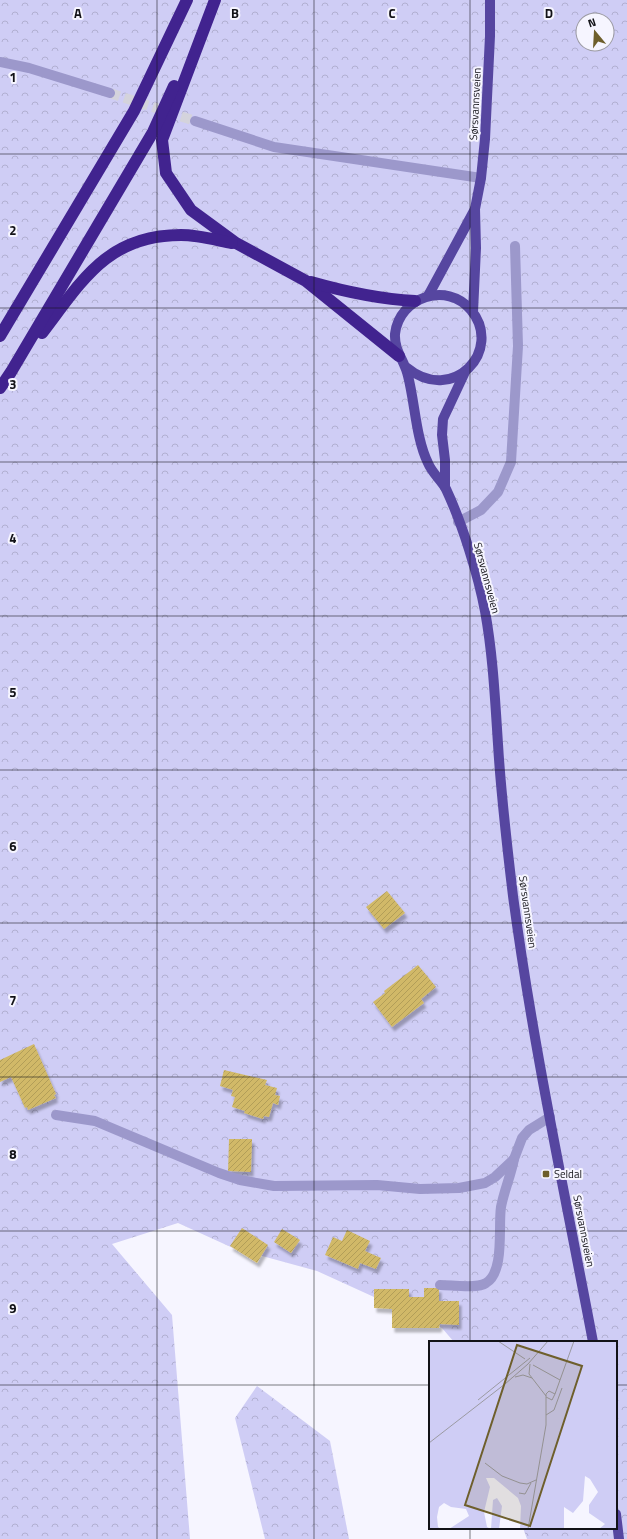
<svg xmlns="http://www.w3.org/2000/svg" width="627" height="1539" font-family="'Titillium Web',sans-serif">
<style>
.forest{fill:url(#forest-crowns);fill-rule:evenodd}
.building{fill:url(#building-hatch);filter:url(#shadow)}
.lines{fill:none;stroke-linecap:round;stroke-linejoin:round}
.minor-tunnel{stroke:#d4d3dc;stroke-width:10;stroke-dasharray:10 5;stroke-linecap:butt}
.minor{stroke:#9c98cb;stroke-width:10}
.major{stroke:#5646a0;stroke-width:10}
.highway{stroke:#41238f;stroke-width:12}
.grid{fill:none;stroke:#121217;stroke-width:1;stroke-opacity:0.55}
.poi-dot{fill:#6e5f2c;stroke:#f6f5ff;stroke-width:1.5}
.labels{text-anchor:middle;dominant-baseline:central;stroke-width:4;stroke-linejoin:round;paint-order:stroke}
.street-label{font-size:11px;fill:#121217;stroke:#f6f5ff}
.poi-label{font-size:11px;fill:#121217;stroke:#f6f5ff;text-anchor:start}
.inset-road{fill:none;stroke:#9b9aa2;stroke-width:1}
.view{fill:#6e5f2c;fill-opacity:0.15;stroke:#6e5f2c;stroke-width:2}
.inset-edge{fill:none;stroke:#121217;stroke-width:2}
.grid-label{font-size:13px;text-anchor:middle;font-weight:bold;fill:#121217;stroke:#f6f5ff;stroke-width:4;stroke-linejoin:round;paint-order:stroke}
</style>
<defs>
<pattern id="forest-crowns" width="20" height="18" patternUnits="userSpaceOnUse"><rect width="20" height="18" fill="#cfcdf5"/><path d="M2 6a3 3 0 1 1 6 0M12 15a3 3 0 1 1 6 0" fill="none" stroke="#b1afd1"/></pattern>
<pattern id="building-hatch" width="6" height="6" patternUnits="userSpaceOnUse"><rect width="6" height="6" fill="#d1b968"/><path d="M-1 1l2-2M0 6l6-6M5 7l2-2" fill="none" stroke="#b29e59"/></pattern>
<filter id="shadow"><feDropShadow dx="2.5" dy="4.5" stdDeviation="1" flood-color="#0004"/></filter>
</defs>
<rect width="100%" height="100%" fill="#f6f5ff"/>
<g class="forest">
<path d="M0,0H627V1539H527L523,1528H616V1342H454L442,1328L317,1271L233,1248L178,1223L112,1244L172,1315L190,1539H0ZM583,20H607V44H583Z"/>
<path d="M257,1386L330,1441L349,1539H265L235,1418Z"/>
</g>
<g class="building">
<path d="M387,891L405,913L384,929L366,907Z"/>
<path d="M418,965L436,987L421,999L424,1003L392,1027L373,1002L385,993L384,991Z"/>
<path d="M34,1044L56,1094L54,1095L56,1098L28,1110L27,1107L25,1108L11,1077L0,1082V1060Z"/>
<path d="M224,1070L267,1080L265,1085L277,1088L275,1095L280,1096L278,1105L273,1103L269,1117L264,1116L263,1119L244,1113L245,1111L232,1107L235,1097L231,1096L233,1090L220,1086Z"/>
<path d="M229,1139H252L251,1172L228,1171Z"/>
<path d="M242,1228L268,1245L257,1263L230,1246Z"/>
<path d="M282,1229L300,1240L291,1253L274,1242Z"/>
<path d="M347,1230L370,1241L365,1251L381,1258L376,1269L360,1263L358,1269L325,1255L333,1237L342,1241Z"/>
<path d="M424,1288H439V1301H459V1325L440,1324L439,1328H392V1309L374,1308V1289H409V1297H424Z"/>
</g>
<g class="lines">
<path class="minor-tunnel" d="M110,93L195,121"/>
<g class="minor">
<path d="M0,62L29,68L110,93"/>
<path d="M195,121L274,147L481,178"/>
<path d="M458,522L481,510L498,492L511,462L518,346L515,246"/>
<path d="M56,1115L95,1121L219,1173L240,1180L274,1186L377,1185L420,1189L459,1188L485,1183L495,1177L514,1159L522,1138L529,1130L550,1117"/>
<path d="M440,1285C452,1285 477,1289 486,1283C505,1272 498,1226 501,1207C504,1191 511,1175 514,1159"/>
</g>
<g class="major">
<path d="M428,296L475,209"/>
<path d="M473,312L476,248L475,209L481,178L485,139L490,36V0"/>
<path d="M406,367C453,406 504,350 471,310C447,281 399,297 395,334C394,351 405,361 408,376C415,403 416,439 428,463C432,473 441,480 446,489C462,523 478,574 485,611C493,655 495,699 498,744C501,795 507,846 513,896C533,1046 565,1194 593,1342"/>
<path d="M445,487V460L442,435L443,419L465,372"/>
<path d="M616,1514L619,1539"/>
</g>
<g class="highway">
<path d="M215,0L162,140L166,173L191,210L236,243L306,281L399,356"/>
<path d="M311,282C346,292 379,299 415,301"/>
<path d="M42,333C82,281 107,235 181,235C198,235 216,240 232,243"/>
<path d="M0,336L134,111L187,0"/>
<path d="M0,388L11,372L153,132L174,86"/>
</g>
</g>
<path class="grid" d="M157,0V1539M314,0V1539M470,0V1342M0,154H627M0,308H627M0,462H627M0,616H627M0,770H627M0,923H627M0,1077H627M0,1231H627M0,1385H430M616,1385H627M470,1528V1539"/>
<rect class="poi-dot" x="542" y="1170" width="8" height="8" rx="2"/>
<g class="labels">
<g class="street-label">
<text transform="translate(475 104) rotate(-87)">Sørsvannsveien</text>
<text transform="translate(487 578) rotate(75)">Sørsvannsveien</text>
<text transform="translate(528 912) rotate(82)">Sørsvannsveien</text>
<text transform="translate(584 1231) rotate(79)">Sørsvannsveien</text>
</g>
<g class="poi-label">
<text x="554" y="1174">Seldal</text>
</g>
</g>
<g transform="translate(429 1341)">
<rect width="188" height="188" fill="#f6f5ff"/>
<path d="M0,0H188V188H170L176,183L160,172V164L169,151L161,138L156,135L154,160L144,172L135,166V188H91L92,165L89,157L65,137H57L61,146L55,171L58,186L62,188L64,159L68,157L73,165L70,188H20L40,175L37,168L22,166L15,162L10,166L8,176L9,186L12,188H0Z" fill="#cfcdf5"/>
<path class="inset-road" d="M69,0L96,18M101,23L100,33L117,55M104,24L131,39M86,36L94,34L103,37M126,53L145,0M49,59L101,17M117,74L125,69L133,47M0,102L76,43L99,23L119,0M56,122L73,135L91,142L98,143L107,139M90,152L96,153L102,142M99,188L117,84V53L120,50L126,53L123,59L117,56"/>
<path class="view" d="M88,4L153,25L101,185L36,164Z"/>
<rect width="188" height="188" class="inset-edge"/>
</g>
<g class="grid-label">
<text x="78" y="18">A</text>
<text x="235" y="18">B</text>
<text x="392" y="18">C</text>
<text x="549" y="18">D</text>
<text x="13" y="82">1</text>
<text x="13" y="235">2</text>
<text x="13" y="389">3</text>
<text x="13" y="543">4</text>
<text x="13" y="697">5</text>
<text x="13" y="851">6</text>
<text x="13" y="1005">7</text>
<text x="13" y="1159">8</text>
<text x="13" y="1313">9</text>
</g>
<g transform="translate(595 32) rotate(342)"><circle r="19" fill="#f6f5ff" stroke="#9b9aa2"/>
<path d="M0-3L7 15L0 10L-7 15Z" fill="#6e5f2c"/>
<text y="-6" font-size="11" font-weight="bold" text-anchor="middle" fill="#121217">N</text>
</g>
</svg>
